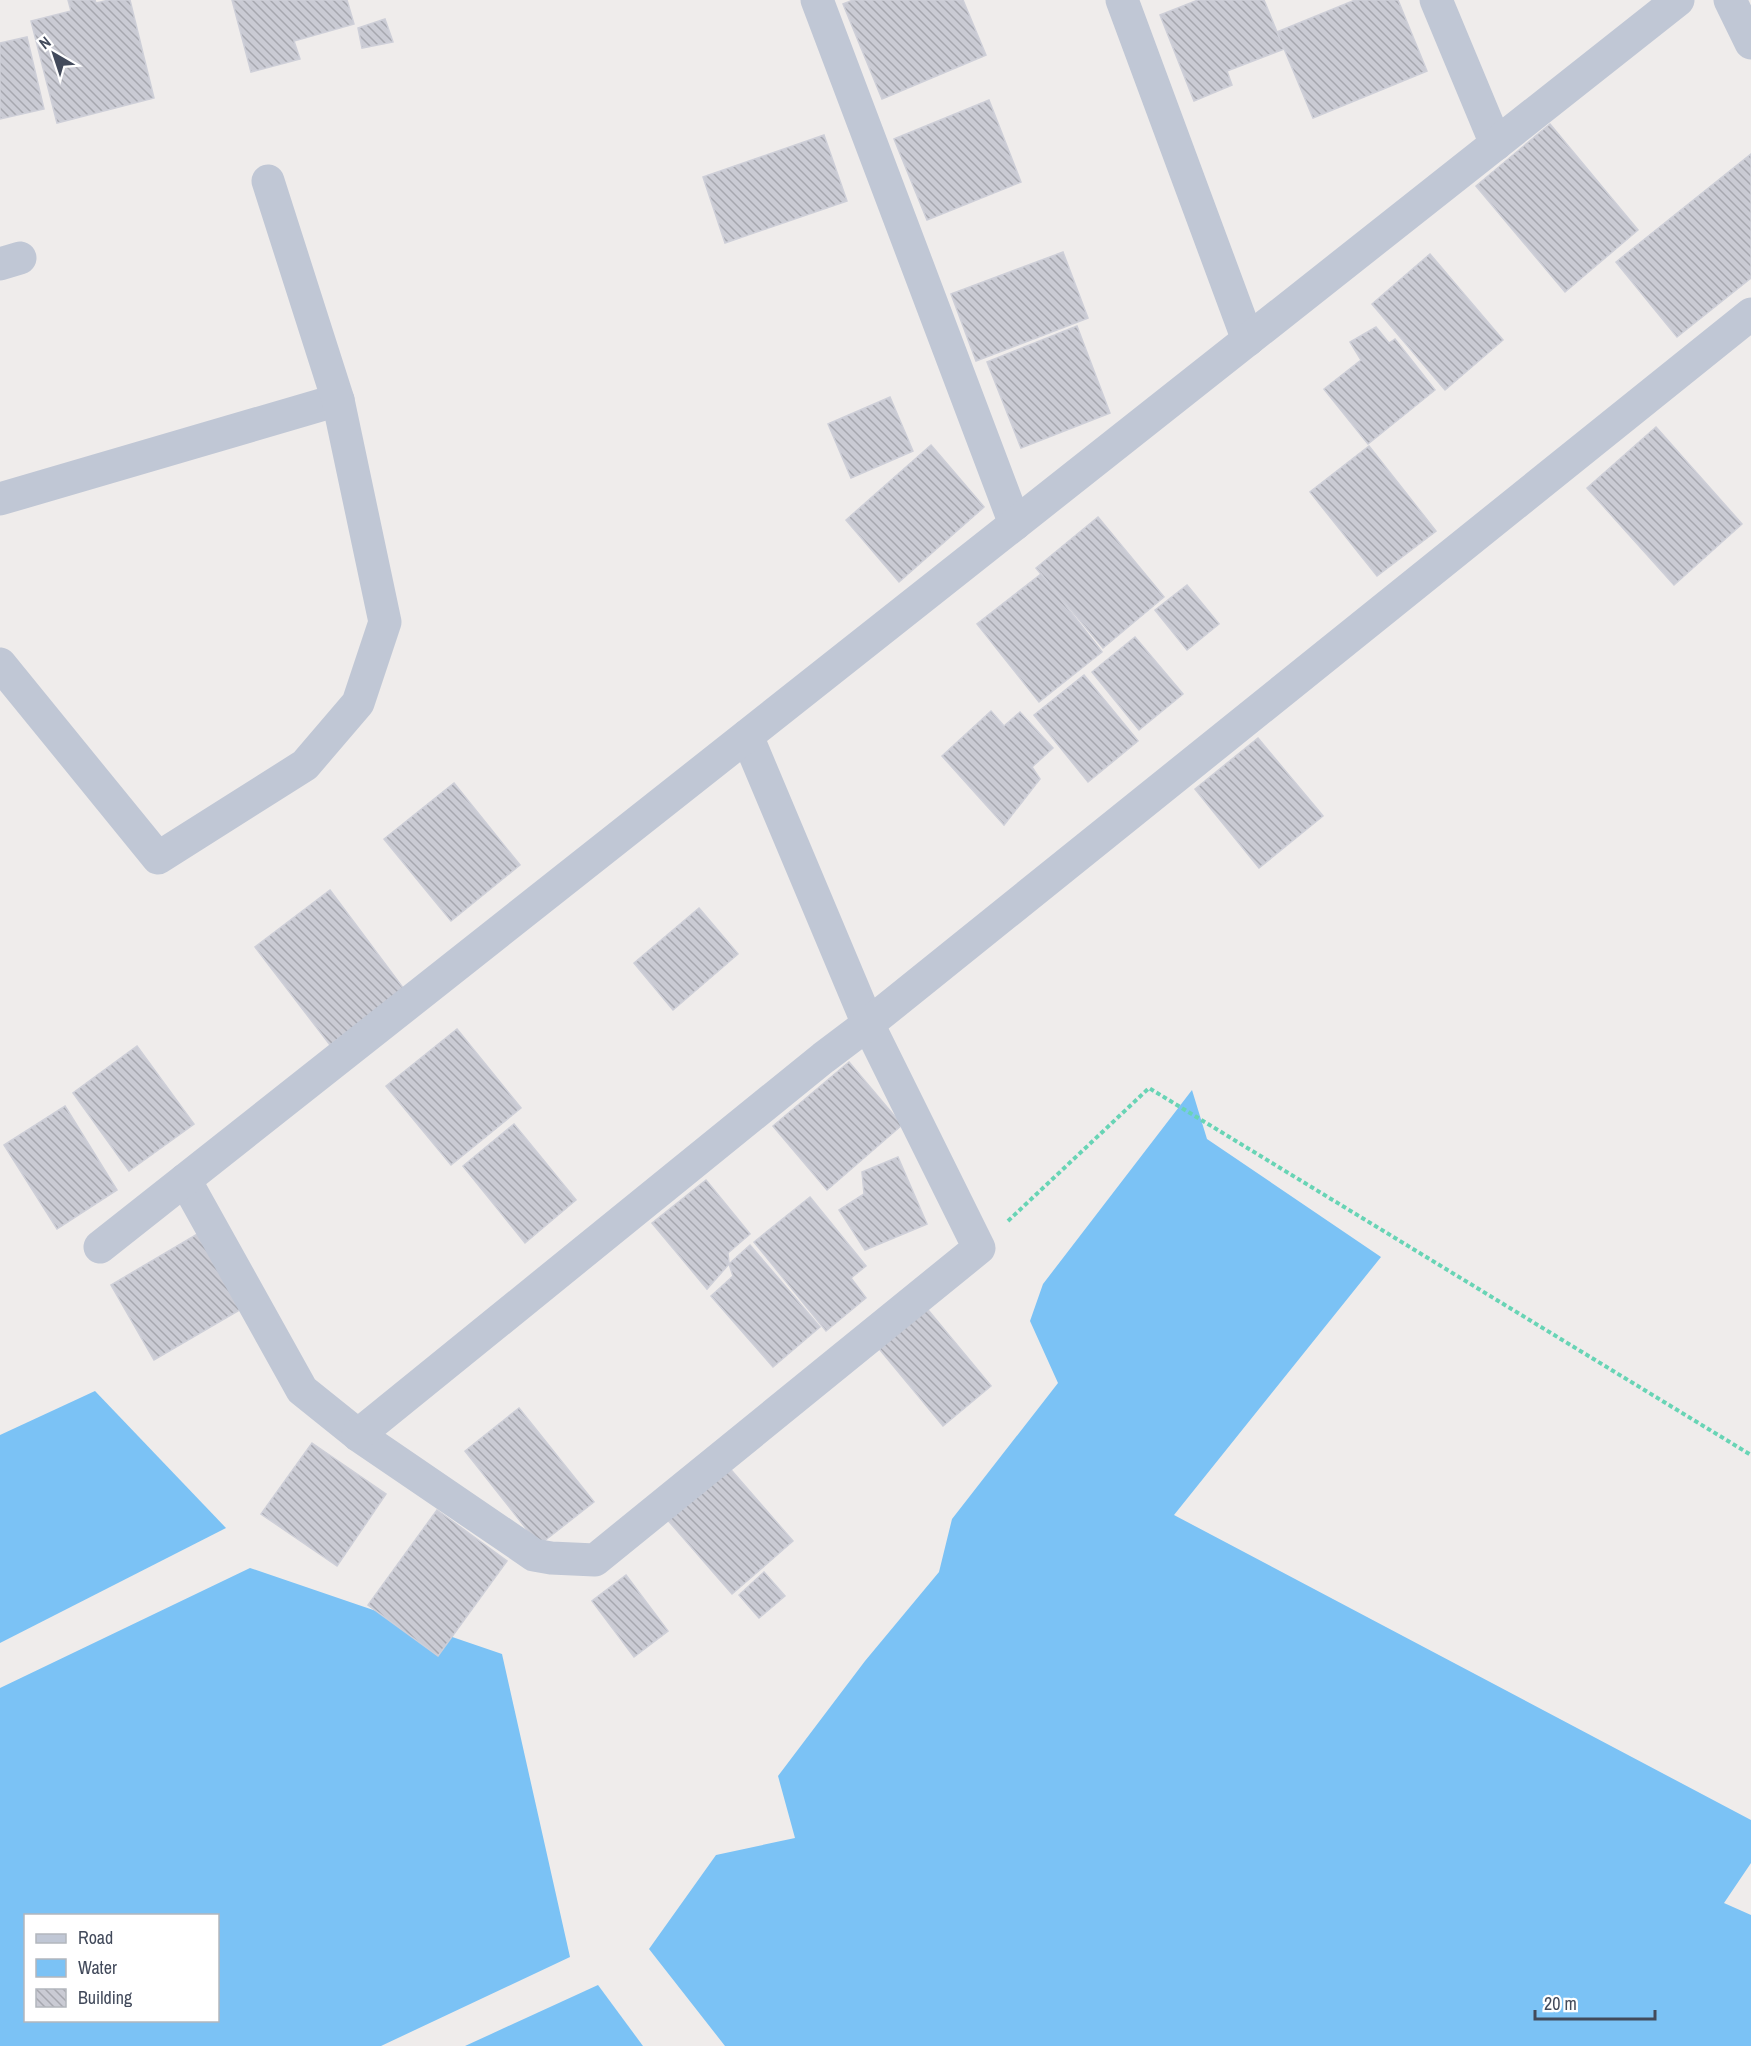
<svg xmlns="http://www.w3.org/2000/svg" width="1751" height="2046" font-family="'Archivo Narrow',sans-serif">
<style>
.water{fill:#7bc2f5;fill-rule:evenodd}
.building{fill:url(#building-back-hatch);stroke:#cecfd8;stroke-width:1.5}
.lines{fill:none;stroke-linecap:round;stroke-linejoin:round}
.path{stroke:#68d4b5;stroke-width:4;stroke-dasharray:4.5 3;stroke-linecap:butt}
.street{stroke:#c0c7d5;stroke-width:33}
</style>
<defs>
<pattern id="building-back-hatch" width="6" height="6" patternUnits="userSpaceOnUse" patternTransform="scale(1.5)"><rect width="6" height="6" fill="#cacbd4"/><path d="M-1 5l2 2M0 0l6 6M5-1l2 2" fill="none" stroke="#a6a7af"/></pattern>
</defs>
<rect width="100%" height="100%" fill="#efeceb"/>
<g class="water">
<path d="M1192,1090L1207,1139L1381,1257L1174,1515L1751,1820V1863L1724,1903L1751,1915V2046H725L649,1949L716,1855L795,1838L778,1776L865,1661L939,1572L952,1519L1058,1383L1030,1321L1043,1284Z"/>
<path d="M95,1391L226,1528L0,1643V1435Z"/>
<path d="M250,1568L502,1654L570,1957L381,2046H0V1688ZM26,1916H218V2020H26Z"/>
<path d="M598,1985L643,2046H465Z"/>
</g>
<g class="building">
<path d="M68,0H95L96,3L109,0H130L154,98L57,123L31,21L71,11Z"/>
<path d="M232,0H347L354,24L294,41L300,59L251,72Z"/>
<path d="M853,0H963L986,55L882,99L843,4Z"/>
<path d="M1198,0H1264L1284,49L1227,71L1232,85L1194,101L1160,15Z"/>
<path d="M1355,0H1398L1427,71L1313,118L1277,32Z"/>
<path d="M385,19L393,42L362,48L358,28Z"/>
<path d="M27,37L44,109L0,119V43Z"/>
<path d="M989,100L1021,182L927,220L894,139Z"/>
<path d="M1550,124L1638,230L1565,292L1476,186Z"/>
<path d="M824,135L847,201L725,243L703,177Z"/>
<path d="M1751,154V278L1677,337L1616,262Z"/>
<path d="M1063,252L1088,318L976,361L951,294Z"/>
<path d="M1430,254L1503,340L1445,390L1372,304Z"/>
<path d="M1077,326L1110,413L1021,448L987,362Z"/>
<path d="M1376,327L1389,343L1395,339L1435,390L1368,444L1324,389L1361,360L1350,342Z"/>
<path d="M890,397L913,451L851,478L828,424Z"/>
<path d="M1656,427L1742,524L1674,585L1587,488Z"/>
<path d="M931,445L984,507L899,582L846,520Z"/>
<path d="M1369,446L1436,531L1377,576L1310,492Z"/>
<path d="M1098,517L1164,597L1103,648L1036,568Z"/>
<path d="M1041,574L1102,652L1039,702L977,624Z"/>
<path d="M1187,585L1219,624L1187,650L1155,610Z"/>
<path d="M1135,637L1183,694L1139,730L1092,672Z"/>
<path d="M1084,675L1138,741L1088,782L1034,715Z"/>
<path d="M991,711L1004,726L1020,712L1053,748L1032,767L1040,779L1004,825L942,756Z"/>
<path d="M1258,738L1323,816L1259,868L1195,789Z"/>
<path d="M454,783L520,865L451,921L384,839Z"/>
<path d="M330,890L404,989L330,1045L255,947Z"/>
<path d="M699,908L738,954L673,1010L634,963Z"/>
<path d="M457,1029L521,1108L451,1165L386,1086Z"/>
<path d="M137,1046L194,1124L129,1171L73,1093Z"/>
<path d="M849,1062L902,1125L827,1190L773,1126Z"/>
<path d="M65,1106L117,1190L57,1229L4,1145Z"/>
<path d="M514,1124L576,1200L525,1243L463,1166Z"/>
<path d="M898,1157L927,1224L865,1250L839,1210L864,1194L862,1172Z"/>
<path d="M706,1180L750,1234L728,1253L729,1264L707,1289L652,1223Z"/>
<path d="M810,1197L866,1266L851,1278L866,1298L826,1331L754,1242Z"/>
<path d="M199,1233L243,1308L154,1360L111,1285Z"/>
<path d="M750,1245L820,1327L773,1367L711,1296L733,1276L729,1264Z"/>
<path d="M924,1305L991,1386L943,1426L876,1345Z"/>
<path d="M519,1408L594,1502L539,1545L465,1451Z"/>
<path d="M312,1443L386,1494L337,1566L261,1514Z"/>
<path d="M726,1464L793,1541L732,1594L665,1517Z"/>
<path d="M437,1510L507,1561L438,1656L368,1605Z"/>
<path d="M764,1572L785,1596L759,1618L739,1595Z"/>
<path d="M626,1575L668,1631L634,1657L592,1601Z"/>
</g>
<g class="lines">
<path class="path" d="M1008,1221L1149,1088L1751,1455"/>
<g class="street">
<path d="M817,0L1015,524"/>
<path d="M1122,0L1248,340"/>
<path d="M1436,0L1496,144"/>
<path d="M1730,0L1751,43"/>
<path d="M0,264L20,258"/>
<path d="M0,499L338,400"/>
<path d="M0,664L158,858L305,765L358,703L385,622L338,400L268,181"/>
<path d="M185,1180L302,1390L358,1435L534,1555L551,1558L595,1560L979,1248L868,1024L747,736"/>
<path d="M100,1247L1678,0"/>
<path d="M358,1435L823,1058L868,1024L1751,314"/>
</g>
</g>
<rect x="24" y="1914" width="195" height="108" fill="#ffffff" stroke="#b3b7bd" stroke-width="1.5"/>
<rect x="36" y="1934" width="30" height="9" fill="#c0c7d5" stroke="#b3b7bd" stroke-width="1.5"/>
<text x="78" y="1944" font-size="18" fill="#424a5b">Road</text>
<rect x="36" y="1959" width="30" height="18" fill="#7bc2f5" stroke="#b3b7bd" stroke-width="1.5"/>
<text x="78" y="1974" font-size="18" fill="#424a5b">Water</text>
<rect x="36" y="1989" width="30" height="18" fill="url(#building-back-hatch)" stroke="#b3b7bd" stroke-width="1.5"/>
<text x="78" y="2004" font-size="18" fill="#424a5b">Building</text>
<g transform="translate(54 54) rotate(321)" stroke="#ffffff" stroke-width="4.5" paint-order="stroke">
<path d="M0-4.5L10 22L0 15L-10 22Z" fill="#424a5b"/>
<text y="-9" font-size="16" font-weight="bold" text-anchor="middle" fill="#424a5b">N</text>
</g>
<path d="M1535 2010v9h120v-9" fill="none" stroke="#424a5b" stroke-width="3"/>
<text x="1544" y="2010" font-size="18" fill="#424a5b" stroke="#ffffff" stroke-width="4.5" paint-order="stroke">20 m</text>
</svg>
